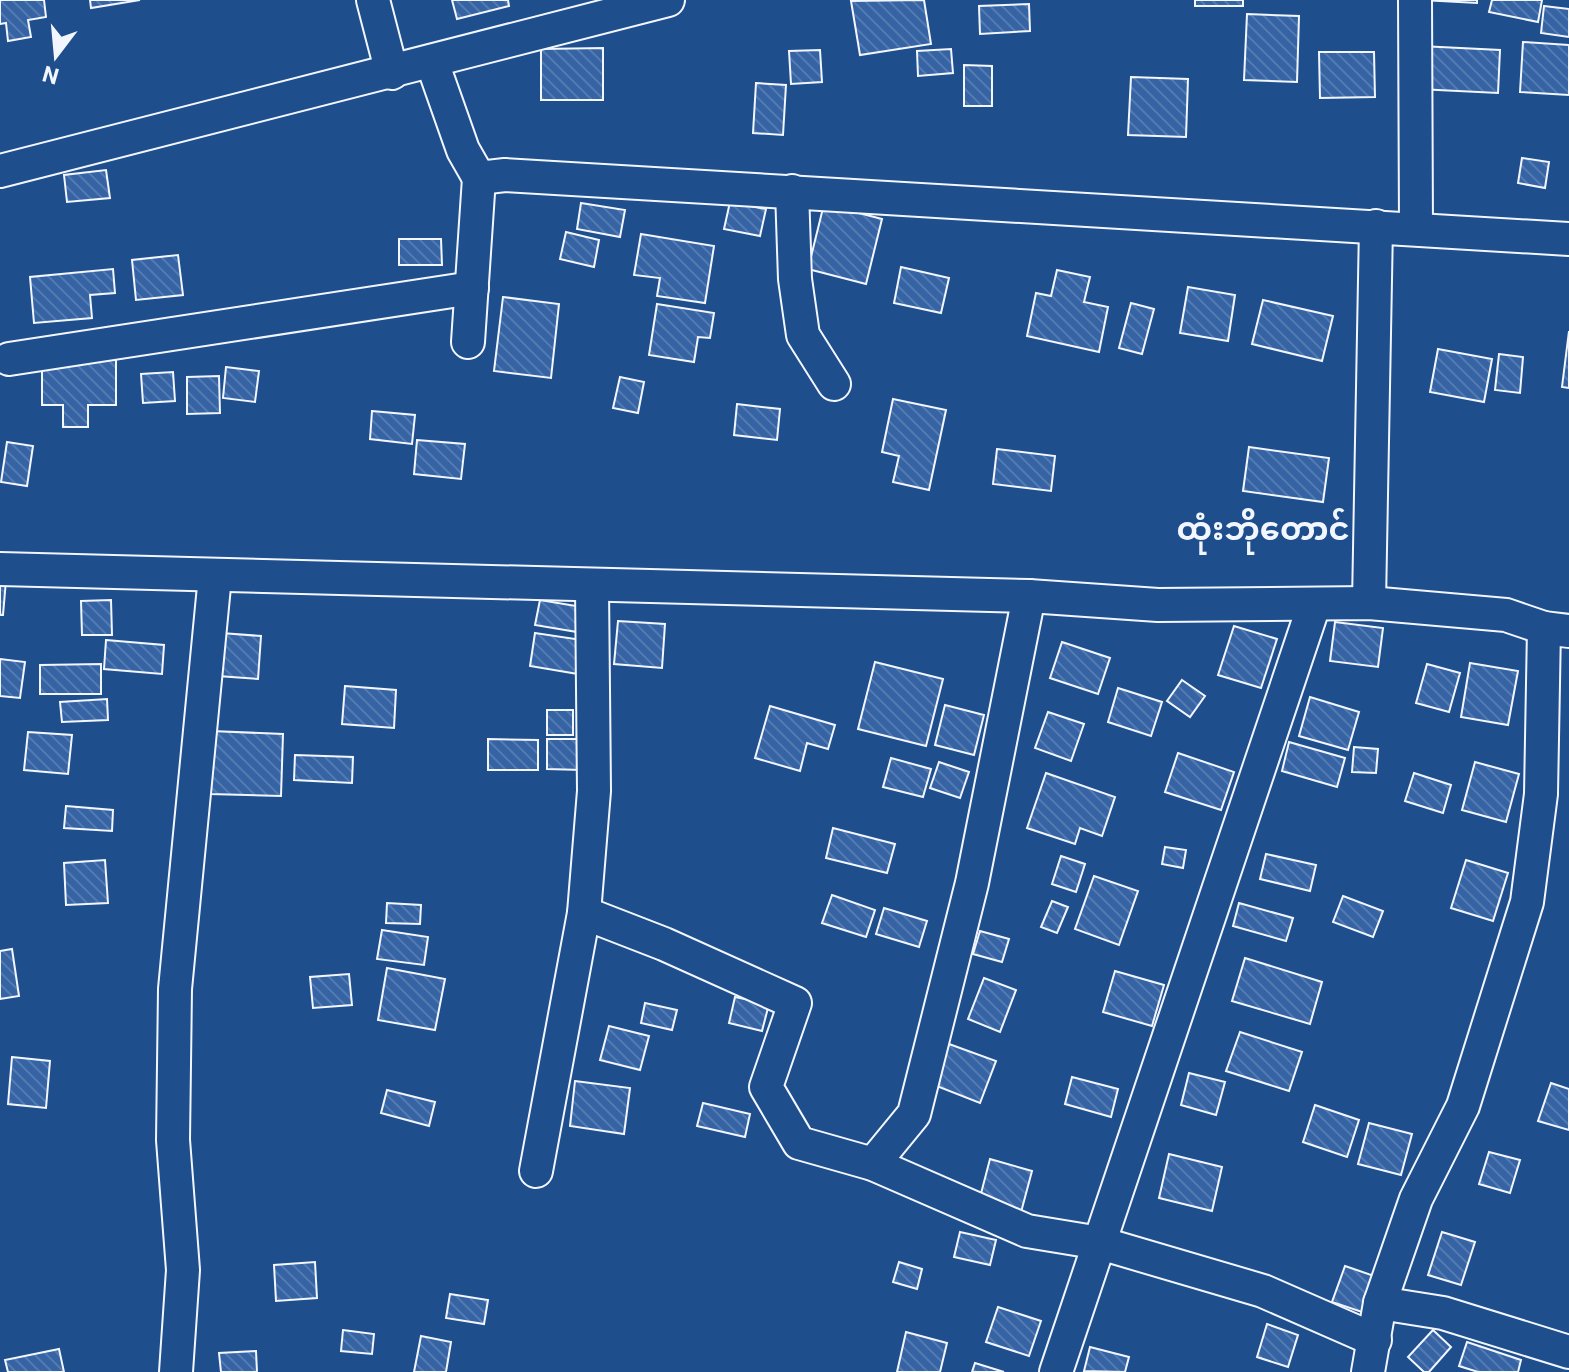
<svg xmlns="http://www.w3.org/2000/svg" width="1569" height="1372" font-family="Roboto,'Noto Sans Myanmar',sans-serif">
<style>
.building{fill:url(#building-back-hatch);stroke:#f2f6ff;stroke-width:2}
.lines{fill:none;stroke-linecap:round;stroke-linejoin:round}
.street-casing{stroke:#f2f6ff;stroke-width:36}
.street{stroke:#1f4e8c;stroke-width:32}
.labels{text-anchor:middle;dominant-baseline:central;stroke-width:6;stroke-linejoin:round;paint-order:stroke}
.quarter-label{font-size:32px;font-weight:bold;fill:#f2f6ff;stroke:#1f4e8c}
</style>
<defs>
<pattern id="building-back-hatch" width="6" height="6" patternUnits="userSpaceOnUse" patternTransform="scale(2)"><rect width="6" height="6" fill="#3563a3"/><path d="M-1 5l2 2M0 0l6 6M5-1l2 2" fill="none" stroke="#537ab1"/></pattern>
</defs>
<rect width="100%" height="100%" fill="#1f4e8c"/>
<g class="building">
<path d="M0,0H44L46,17L28,20L31,37L8,41L6,23L0,24Z"/>
<path d="M90,0H140L91,8Z"/>
<path d="M452,0H508L509,6L457,19Z"/>
<path d="M924,0L931,44L860,55L851,1Z"/>
<rect x="1195" y="0" width="48" height="6"/>
<path d="M1421,0H1477V3Z"/>
<path d="M1492,0H1542L1538,22L1489,12Z"/>
<path d="M1029,4L1030,31L980,34L979,6Z"/>
<path d="M1544,6L1569,9V37L1541,33Z"/>
<path d="M1247,14L1299,16L1297,82L1244,80Z"/>
<path d="M1523,42L1569,45V95L1520,92Z"/>
<path d="M1420,46L1500,50L1498,93L1418,89Z"/>
<path d="M603,48V100H541V49Z"/>
<path d="M951,49L953,73L918,76L917,51Z"/>
<path d="M820,50L822,82L791,84L789,51Z"/>
<path d="M1319,52H1374L1375,97L1320,98Z"/>
<path d="M964,65L992,66V106H964Z"/>
<path d="M1131,77L1188,79L1186,137L1128,135Z"/>
<path d="M756,83L786,85L783,135L753,133Z"/>
<path d="M1522,158L1549,162L1545,188L1518,183Z"/>
<path d="M106,170L110,198L67,202L64,175Z"/>
<path d="M730,202L766,209L760,236L724,229Z"/>
<path d="M581,203L625,210L620,237L577,229Z"/>
<path d="M824,204L882,219L866,284L808,269Z"/>
<path d="M566,232L599,240L594,267L560,259Z"/>
<path d="M641,234L714,246L705,303L657,296L660,278L634,275Z"/>
<path d="M399,239H441L442,265H399Z"/>
<path d="M178,255L183,295L136,300L132,260Z"/>
<path d="M901,267L949,278L941,313L894,303Z"/>
<path d="M113,269L115,293L90,295L92,318L34,323L30,277Z"/>
<path d="M1057,270L1090,277L1084,302L1108,307L1099,352L1027,336L1036,293L1051,296Z"/>
<path d="M1188,287L1235,295L1228,341L1180,333Z"/>
<path d="M503,297L559,304L551,378L494,371Z"/>
<path d="M1263,300L1333,316L1322,361L1252,344Z"/>
<path d="M1131,303L1154,309L1142,354L1119,348Z"/>
<path d="M657,304L714,313L710,338L698,337L694,362L649,355Z"/>
<path d="M1569,331V388L1562,387Z"/>
<path d="M1438,349L1492,359L1484,402L1430,392Z"/>
<path d="M1499,354L1523,357L1520,393L1495,390Z"/>
<path d="M42,360H116V405H88V427H63V405H42Z"/>
<path d="M226,367L259,371L255,402L223,398Z"/>
<path d="M173,372L175,401L143,403L141,374Z"/>
<path d="M219,376L220,413L187,414V377Z"/>
<path d="M620,377L644,382L638,413L613,408Z"/>
<path d="M893,399L946,410L929,490L893,482L899,456L882,452Z"/>
<path d="M737,404L780,409L777,440L734,435Z"/>
<path d="M372,411L415,415L412,444L370,439Z"/>
<path d="M417,440L465,444L461,479L414,474Z"/>
<path d="M7,442L33,446L27,486L1,482Z"/>
<path d="M1249,447L1329,458L1323,502L1243,491Z"/>
<path d="M997,449L1055,456L1051,491L993,484Z"/>
<path d="M0,579L6,580L3,615H0Z"/>
<path d="M111,600L112,635H82L81,601Z"/>
<path d="M540,600L588,608L583,633L535,625Z"/>
<path d="M618,621L665,624L662,668L614,664Z"/>
<path d="M1335,622L1383,628L1378,667L1330,661Z"/>
<path d="M1234,626L1277,639L1261,688L1218,675Z"/>
<path d="M221,633L261,636L258,679L218,676Z"/>
<path d="M535,633L582,640L578,674L530,666Z"/>
<path d="M106,640L164,645L162,674L104,669Z"/>
<path d="M1062,642L1110,658L1098,694L1050,678Z"/>
<path d="M0,659L25,662L20,698L0,696Z"/>
<path d="M875,662L943,679L926,746L858,729Z"/>
<path d="M1470,663L1518,671L1508,725L1461,717Z"/>
<path d="M101,664V694H40V665Z"/>
<path d="M1427,664L1460,673L1449,712L1416,703Z"/>
<path d="M1182,680L1205,696L1190,717L1167,701Z"/>
<path d="M345,686L396,690L394,728L342,724Z"/>
<path d="M1118,688L1162,702L1151,736L1108,722Z"/>
<path d="M1310,697L1359,712L1348,750L1299,736Z"/>
<path d="M107,699L108,720L62,722L60,702Z"/>
<path d="M945,705L984,715L974,755L935,745Z"/>
<path d="M770,706L835,725L828,749L807,743L800,771L755,758Z"/>
<rect x="547" y="710" width="26" height="25"/>
<path d="M1048,712L1084,724L1071,761L1035,748Z"/>
<path d="M211,731L283,734L281,796L210,794Z"/>
<path d="M28,732L72,735L68,774L24,770Z"/>
<path d="M488,739L538,740V770H488Z"/>
<path d="M547,739H582V770L547,769Z"/>
<path d="M1289,742L1345,758L1337,787L1282,771Z"/>
<path d="M1354,747L1378,749L1376,773L1352,772Z"/>
<path d="M1178,753L1234,772L1221,810L1165,792Z"/>
<path d="M295,755L353,757L352,783L294,780Z"/>
<path d="M891,758L931,769L923,797L883,787Z"/>
<path d="M939,762L969,772L960,798L930,788Z"/>
<path d="M1475,762L1519,774L1506,822L1462,810Z"/>
<path d="M1046,773L1115,797L1102,836L1080,828L1075,844L1027,828Z"/>
<path d="M1414,773L1451,785L1443,813L1405,801Z"/>
<path d="M66,806L113,810L112,831L64,828Z"/>
<path d="M833,828L895,844L887,873L826,858Z"/>
<path d="M1165,847L1186,850L1183,868L1162,864Z"/>
<path d="M1266,854L1316,865L1310,891L1260,879Z"/>
<path d="M1061,856L1085,864L1076,892L1052,884Z"/>
<path d="M105,860L108,903L66,905L64,863Z"/>
<path d="M1466,860L1508,873L1493,921L1451,908Z"/>
<path d="M1094,876L1138,891L1119,945L1075,929Z"/>
<path d="M832,895L875,910L866,937L822,923Z"/>
<path d="M1343,896L1383,911L1373,937L1333,922Z"/>
<path d="M1052,901L1068,907L1057,933L1041,927Z"/>
<path d="M387,903L421,905L420,924L386,923Z"/>
<path d="M1239,903L1293,918L1286,941L1233,926Z"/>
<path d="M884,908L927,921L919,947L876,934Z"/>
<path d="M382,930L428,937L424,965L377,959Z"/>
<path d="M980,931L1009,939L1002,962L973,954Z"/>
<path d="M12,949L19,996L0,999V951Z"/>
<path d="M1245,958L1322,982L1310,1024L1232,1001Z"/>
<path d="M387,968L445,979L435,1030L378,1020Z"/>
<path d="M1115,971L1164,985L1152,1026L1103,1012Z"/>
<path d="M349,974L352,1005L313,1008L310,977Z"/>
<path d="M984,978L1016,990L1000,1032L968,1019Z"/>
<path d="M735,997L769,1004L762,1031L729,1023Z"/>
<path d="M645,1003L677,1010L672,1030L641,1023Z"/>
<path d="M609,1026L649,1036L640,1070L600,1060Z"/>
<path d="M1240,1032L1302,1052L1289,1091L1226,1071Z"/>
<path d="M949,1044L996,1061L980,1103L934,1085Z"/>
<path d="M12,1057L50,1061L46,1108L8,1104Z"/>
<path d="M1189,1073L1225,1082L1216,1115L1181,1105Z"/>
<path d="M1072,1077L1118,1089L1111,1117L1065,1104Z"/>
<path d="M575,1081L630,1088L624,1134L570,1126Z"/>
<path d="M1551,1083L1569,1089V1130L1538,1121Z"/>
<path d="M387,1090L435,1102L429,1126L381,1113Z"/>
<path d="M703,1103L750,1114L745,1137L697,1126Z"/>
<path d="M1315,1105L1359,1120L1347,1157L1303,1142Z"/>
<path d="M1369,1123L1412,1134L1401,1175L1358,1164Z"/>
<path d="M1489,1152L1520,1160L1510,1193L1479,1184Z"/>
<path d="M1169,1154L1222,1167L1212,1211L1159,1198Z"/>
<path d="M990,1159L1032,1171L1020,1216L978,1205Z"/>
<path d="M960,1232L996,1240L990,1265L954,1257Z"/>
<path d="M1442,1232L1475,1242L1461,1285L1428,1275Z"/>
<path d="M315,1262L317,1298L276,1301L274,1265Z"/>
<path d="M899,1262L922,1269L917,1289L893,1282Z"/>
<path d="M1345,1266L1383,1279L1371,1315L1332,1302Z"/>
<path d="M450,1294L488,1300L484,1324L446,1318Z"/>
<path d="M998,1307L1041,1321L1029,1356L986,1342Z"/>
<path d="M1267,1324L1298,1335L1288,1367L1257,1357Z"/>
<path d="M343,1330L374,1334L372,1354L341,1351Z"/>
<path d="M1433,1330L1451,1347L1429,1372H1424L1408,1357Z"/>
<path d="M906,1332L947,1343L940,1372H897Z"/>
<path d="M421,1336L451,1342L446,1372H414Z"/>
<path d="M1467,1342L1521,1360L1518,1372H1478L1459,1366Z"/>
<path d="M1090,1347L1129,1357L1125,1372L1084,1371Z"/>
<path d="M59,1349L64,1372H8L5,1360Z"/>
<path d="M256,1351L257,1372H221L219,1353Z"/>
<path d="M975,1363L1004,1372H972Z"/>
</g>
<g class="lines">
<g class="street-casing">
<g id="street">
<path d="M373,0L392,73"/>
<path d="M1415,0L1416,227"/>
<path d="M432,62L463,150L479,178L505,175L1569,239"/>
<path d="M0,171L668,0"/>
<path d="M792,191L795,279L803,335L834,384"/>
<path d="M468,342L479,178"/>
<path d="M9,359L472,288"/>
<path d="M0,569L1029,596L1158,605L1369,603L1506,615L1544,628L1569,631"/>
<path d="M1369,603L1376,226"/>
<path d="M584,913L664,944L795,1003L766,1087L799,1143L873,1164L1027,1231L1100,1243L1263,1291L1375,1340"/>
<path d="M873,1164L914,1114L972,883L1029,596"/>
<path d="M536,1171L584,913L594,791L592,587"/>
<path d="M1380,1303L1443,1313L1569,1352"/>
<path d="M176,1372L183,1270L173,1140L175,989L215,576"/>
<path d="M1056,1372L1314,605"/>
<path d="M1368,1372L1380,1303L1416,1199L1463,1106L1527,902L1541,794L1544,628"/>
</g>
</g>
<use href="#street" class="street"/>
</g>
<g class="labels">
<g class="quarter-label">
<text x="1263" y="529">ထုံးဘိုတောင်</text>
</g>
</g>
<g transform="translate(56 56) rotate(196)" stroke="#1f4e8c" stroke-width="6" paint-order="stroke">
<path d="M0-6L14 30L0 20L-14 30Z" fill="#f2f6ff"/>
<text y="-12" font-size="22" font-weight="bold" text-anchor="middle" fill="#f2f6ff">N</text>
</g>
</svg>
